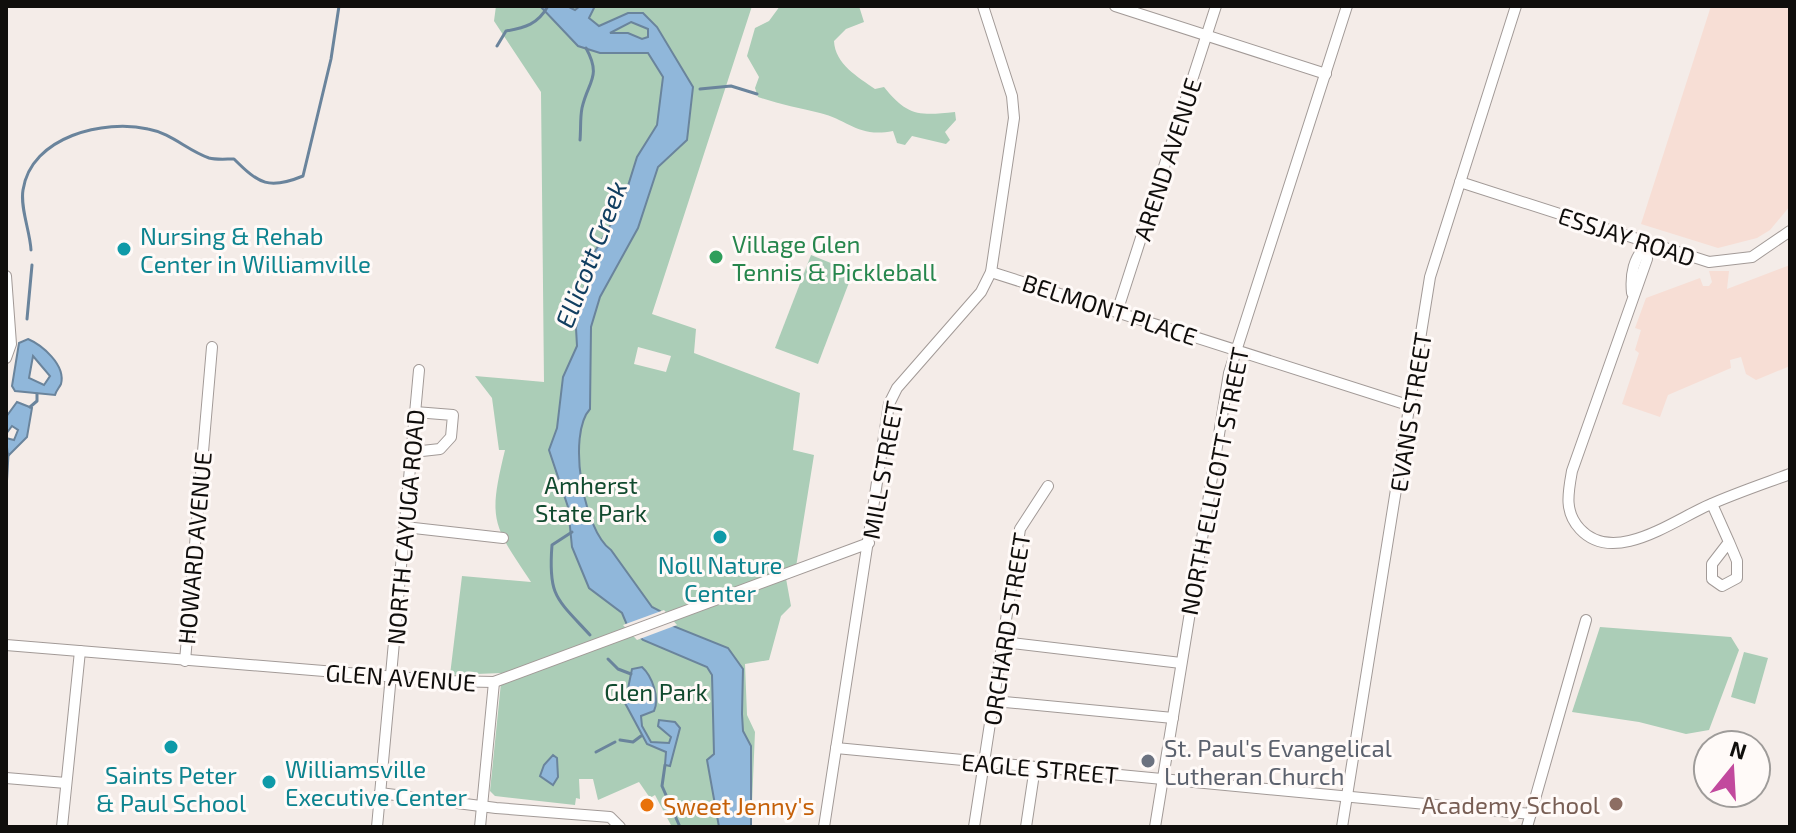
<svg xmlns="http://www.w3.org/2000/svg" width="1796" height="833" font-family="'Exo 2',sans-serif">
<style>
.commercial{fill:#f7ded5}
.green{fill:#abcdb7;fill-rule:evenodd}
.water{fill:#90b7da;stroke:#6a849c;stroke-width:2;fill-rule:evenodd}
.pier{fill:#f4ece8}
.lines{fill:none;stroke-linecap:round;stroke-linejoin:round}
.stream{stroke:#6a849c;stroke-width:3}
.minor-casing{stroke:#a29a97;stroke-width:12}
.minor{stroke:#fff;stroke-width:10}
.culture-dot{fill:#0f9aa8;stroke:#fffaf8;stroke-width:3}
.leisure-dot{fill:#2e9e5b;stroke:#fffaf8;stroke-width:3}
.worship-dot{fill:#6b7280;stroke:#fffaf8;stroke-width:3}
.education-dot{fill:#8d6e63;stroke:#fffaf8;stroke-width:3}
.food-dot{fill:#e8710a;stroke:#fffaf8;stroke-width:3}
.labels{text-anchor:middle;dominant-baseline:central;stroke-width:6;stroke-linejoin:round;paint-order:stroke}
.street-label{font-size:24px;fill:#100e0c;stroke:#fffaf8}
.culture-label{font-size:24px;fill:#0d838f;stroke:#fffaf8;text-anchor:start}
.leisure-label{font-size:24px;fill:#27864d;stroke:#fffaf8;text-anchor:start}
.park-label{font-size:24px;fill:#114a2e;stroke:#fffaf8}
.worship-label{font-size:24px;fill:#5b616d;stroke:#fffaf8;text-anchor:start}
.education-label{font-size:24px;fill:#785e54;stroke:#fffaf8;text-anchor:end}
.food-label{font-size:24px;fill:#c56008;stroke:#fffaf8;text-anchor:start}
.water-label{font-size:26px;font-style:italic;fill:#113e60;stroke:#fffaf8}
</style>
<rect width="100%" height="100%" fill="#f4ece8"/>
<g class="commercial">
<path d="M1711,6H1790V206L1770,230L1757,238L1718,248L1641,224Z"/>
<path d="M1790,265V366L1756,380L1746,374L1741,357L1730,360L1731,368L1668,395L1660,417L1622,404L1639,353L1635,350L1641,330L1635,328L1646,298L1700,278L1703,286H1709L1712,282L1709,271H1729L1727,289Z"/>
</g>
<g class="green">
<path d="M496,6H752L652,314L696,329L694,353L800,393L793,450L814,455L796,567L785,573L791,606L781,616L769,660L745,664L747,715L755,732L751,827H672L655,795L650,798L639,782L598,800L593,779H579L580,799L576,798L575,805L495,796L490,791L502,673L450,675L462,576L531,582C492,524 488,520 505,450H499L492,398L475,376L544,382L541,92L494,21ZM638,347L671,356L666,372L634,364Z"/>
<path d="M780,6H859L864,22L846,29L834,41C835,64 858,77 875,89L884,87C907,116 919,116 955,112L956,120L945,132L950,140L946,144L912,136L905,145L897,143L893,131C858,138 849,120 820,113C799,108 778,104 758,97L755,88L759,77L747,56L755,28L769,21Z"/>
<path d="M811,255L853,272L818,364L775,348Z"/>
<path d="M1600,627L1731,637L1739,650L1709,730L1686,734L1639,722L1572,712Z"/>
<path d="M1744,652L1768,658L1755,704L1731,697Z"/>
</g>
<g class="water">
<path d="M540,6H567L575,10L580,6H595L589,18L599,26L628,13H643L657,27L693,87L687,140L658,167L638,228L600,297L591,327L590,409C567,434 583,530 611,550L652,607L660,611L673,626L728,648L743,669L742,714L743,731L751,746V827H719L707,760L714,754L712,675L707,667L643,640L627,625L622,613L589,588L572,547L568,507L549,450L557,428L563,377L577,346L576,328L590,260L622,205L637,157L657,125L663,77L648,53H600L578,46ZM631,22L648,29V37L642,39L628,33H610Z"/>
<path d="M28,339C42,345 66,365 61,384C59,388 56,391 55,395L15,391L12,386L19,343ZM33,356L50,376L44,385L29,378Z"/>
<path d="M17,402L32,408L27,437L8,456L6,438L14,440L18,430L12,426L6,434V417Z"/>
<path d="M642,667C652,676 660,698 654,711L641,716L642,726L651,742L669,743L671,737L658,726L659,720L675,722L680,728L670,766L665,765L666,752L647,744L625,703L632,669Z"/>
<path d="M553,755L557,758L558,777L553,785L540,776L544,765Z"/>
</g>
<path class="pier" d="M664,610L677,625L637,640L623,625Z"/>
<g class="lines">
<g class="stream">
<path d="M497,46L506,31C525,28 538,24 548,6"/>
<path d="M700,89L731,86L757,94"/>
<path d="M580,140C581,129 580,118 582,108C588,81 602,77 586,48"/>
<path d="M31,250C30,231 20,208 23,190C31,136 105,119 148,129C171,133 188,151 209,158C216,160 226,159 234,159C259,184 269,190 303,176L331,59L339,6"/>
<path d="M27,319L32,265"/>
<path d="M30,407L37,401V394"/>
<path d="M6,490L8,454"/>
<path d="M6,494V503"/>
<path d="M572,532L552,545C548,596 556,598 590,635"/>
<path d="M608,659L618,669L631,674"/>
<path d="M620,740L633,742L641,736"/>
<path d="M596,752L615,742"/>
<path d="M665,765L662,786L680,827"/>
</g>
<g class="minor-casing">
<g id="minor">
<path d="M1115,6L1326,74"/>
<path d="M1460,182L1709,262L1752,257L1790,231"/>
<path d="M1646,244L1647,259L1572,471C1568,493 1564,512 1580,529C1614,566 1674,520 1709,505C1736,493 1763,484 1790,474"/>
<path d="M991,272L1411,406"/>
<path d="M6,276L11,344L6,358"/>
<path d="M1632,293C1630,273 1634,259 1646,244"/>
<path d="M1117,312L1216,6"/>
<path d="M413,452L440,449L451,437L453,415L415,412"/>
<path d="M1712,504L1729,542L1712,564V579L1722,586L1737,578V561L1729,542"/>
<path d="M405,527L503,538"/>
<path d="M1003,642L1181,663"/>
<path d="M6,645L445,681L494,682L869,543"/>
<path d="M185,661L212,347"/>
<path d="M994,701L1173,718"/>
<path d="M836,748L1531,814"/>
<path d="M6,778L66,783"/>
<path d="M380,793L496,808L610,817L620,827"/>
<path d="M62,827L80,651"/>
<path d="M377,827L419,370"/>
<path d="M480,827L494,682"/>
<path d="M824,827L889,404L897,388L981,292L991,272L1014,118L1012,96L983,6"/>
<path d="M974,827L1020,529L1048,486"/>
<path d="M1026,827L1035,767"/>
<path d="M1155,827L1229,373L1347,6"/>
<path d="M1342,827L1430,277L1516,6"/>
<path d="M1527,827L1586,620"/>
</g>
</g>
<use href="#minor" class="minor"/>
</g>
<g class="culture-dot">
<circle cx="124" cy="249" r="8"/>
<circle cx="720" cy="537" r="8"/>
<circle cx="171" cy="747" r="8"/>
<circle cx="269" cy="782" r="8"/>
</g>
<circle class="leisure-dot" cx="716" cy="257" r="8"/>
<circle class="worship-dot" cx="1148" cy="761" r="8"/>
<circle class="education-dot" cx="1616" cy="804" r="8"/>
<circle class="food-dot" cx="647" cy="805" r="8"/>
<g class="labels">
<g class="street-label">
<text transform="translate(1167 159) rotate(-72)">AREND AVENUE</text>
<text transform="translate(1627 236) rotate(18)">ESSJAY ROAD</text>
<text transform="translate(1110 309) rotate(18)">BELMONT PLACE</text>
<text transform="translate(1410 412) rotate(-81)">EVANS STREET</text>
<text transform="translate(882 470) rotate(-80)">MILL STREET</text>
<text transform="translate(1214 481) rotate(-79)">NORTH ELLICOTT STREET</text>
<text transform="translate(405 527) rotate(-85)">NORTH CAYUGA ROAD</text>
<text transform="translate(194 548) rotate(-85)">HOWARD AVENUE</text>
<text transform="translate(1006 629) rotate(-81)">ORCHARD STREET</text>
<text transform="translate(401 677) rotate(4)">GLEN AVENUE</text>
<text transform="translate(1040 768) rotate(5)">EAGLE STREET</text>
</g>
<g class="culture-label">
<text x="140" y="235">Nursing &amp; Rehab<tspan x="140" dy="28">Center in Williamville</tspan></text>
<text x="720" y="564" text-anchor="middle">Noll Nature<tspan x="720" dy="28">Center</tspan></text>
<text x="285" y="768">Williamsville<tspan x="285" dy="28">Executive Center</tspan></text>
<text x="171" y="774" text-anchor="middle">Saints Peter<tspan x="171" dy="28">&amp; Paul School</tspan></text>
</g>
<g class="leisure-label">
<text x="732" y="243">Village Glen<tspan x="732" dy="28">Tennis &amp; Pickleball</tspan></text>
</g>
<g class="park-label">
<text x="591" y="484">Amherst<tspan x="591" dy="28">State Park</tspan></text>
<text x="656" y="691">Glen Park</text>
</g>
<g class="worship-label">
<text x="1164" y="747">St. Paul's Evangelical<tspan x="1164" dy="28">Lutheran Church</tspan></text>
</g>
<g class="education-label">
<text x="1600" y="804">Academy School</text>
</g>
<g class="food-label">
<text x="663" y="805">Sweet Jenny's</text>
</g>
<g class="water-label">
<text transform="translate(590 254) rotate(-69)">Ellicott Creek</text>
</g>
</g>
<rect width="1796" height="833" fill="none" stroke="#100e0c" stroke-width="16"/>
<g transform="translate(1732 769) rotate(18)"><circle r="38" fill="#fffaf8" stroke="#9f9c9a" stroke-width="2"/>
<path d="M0-6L14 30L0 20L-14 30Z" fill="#c2499d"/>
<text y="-12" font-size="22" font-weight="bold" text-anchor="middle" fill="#100e0c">N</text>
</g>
</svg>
